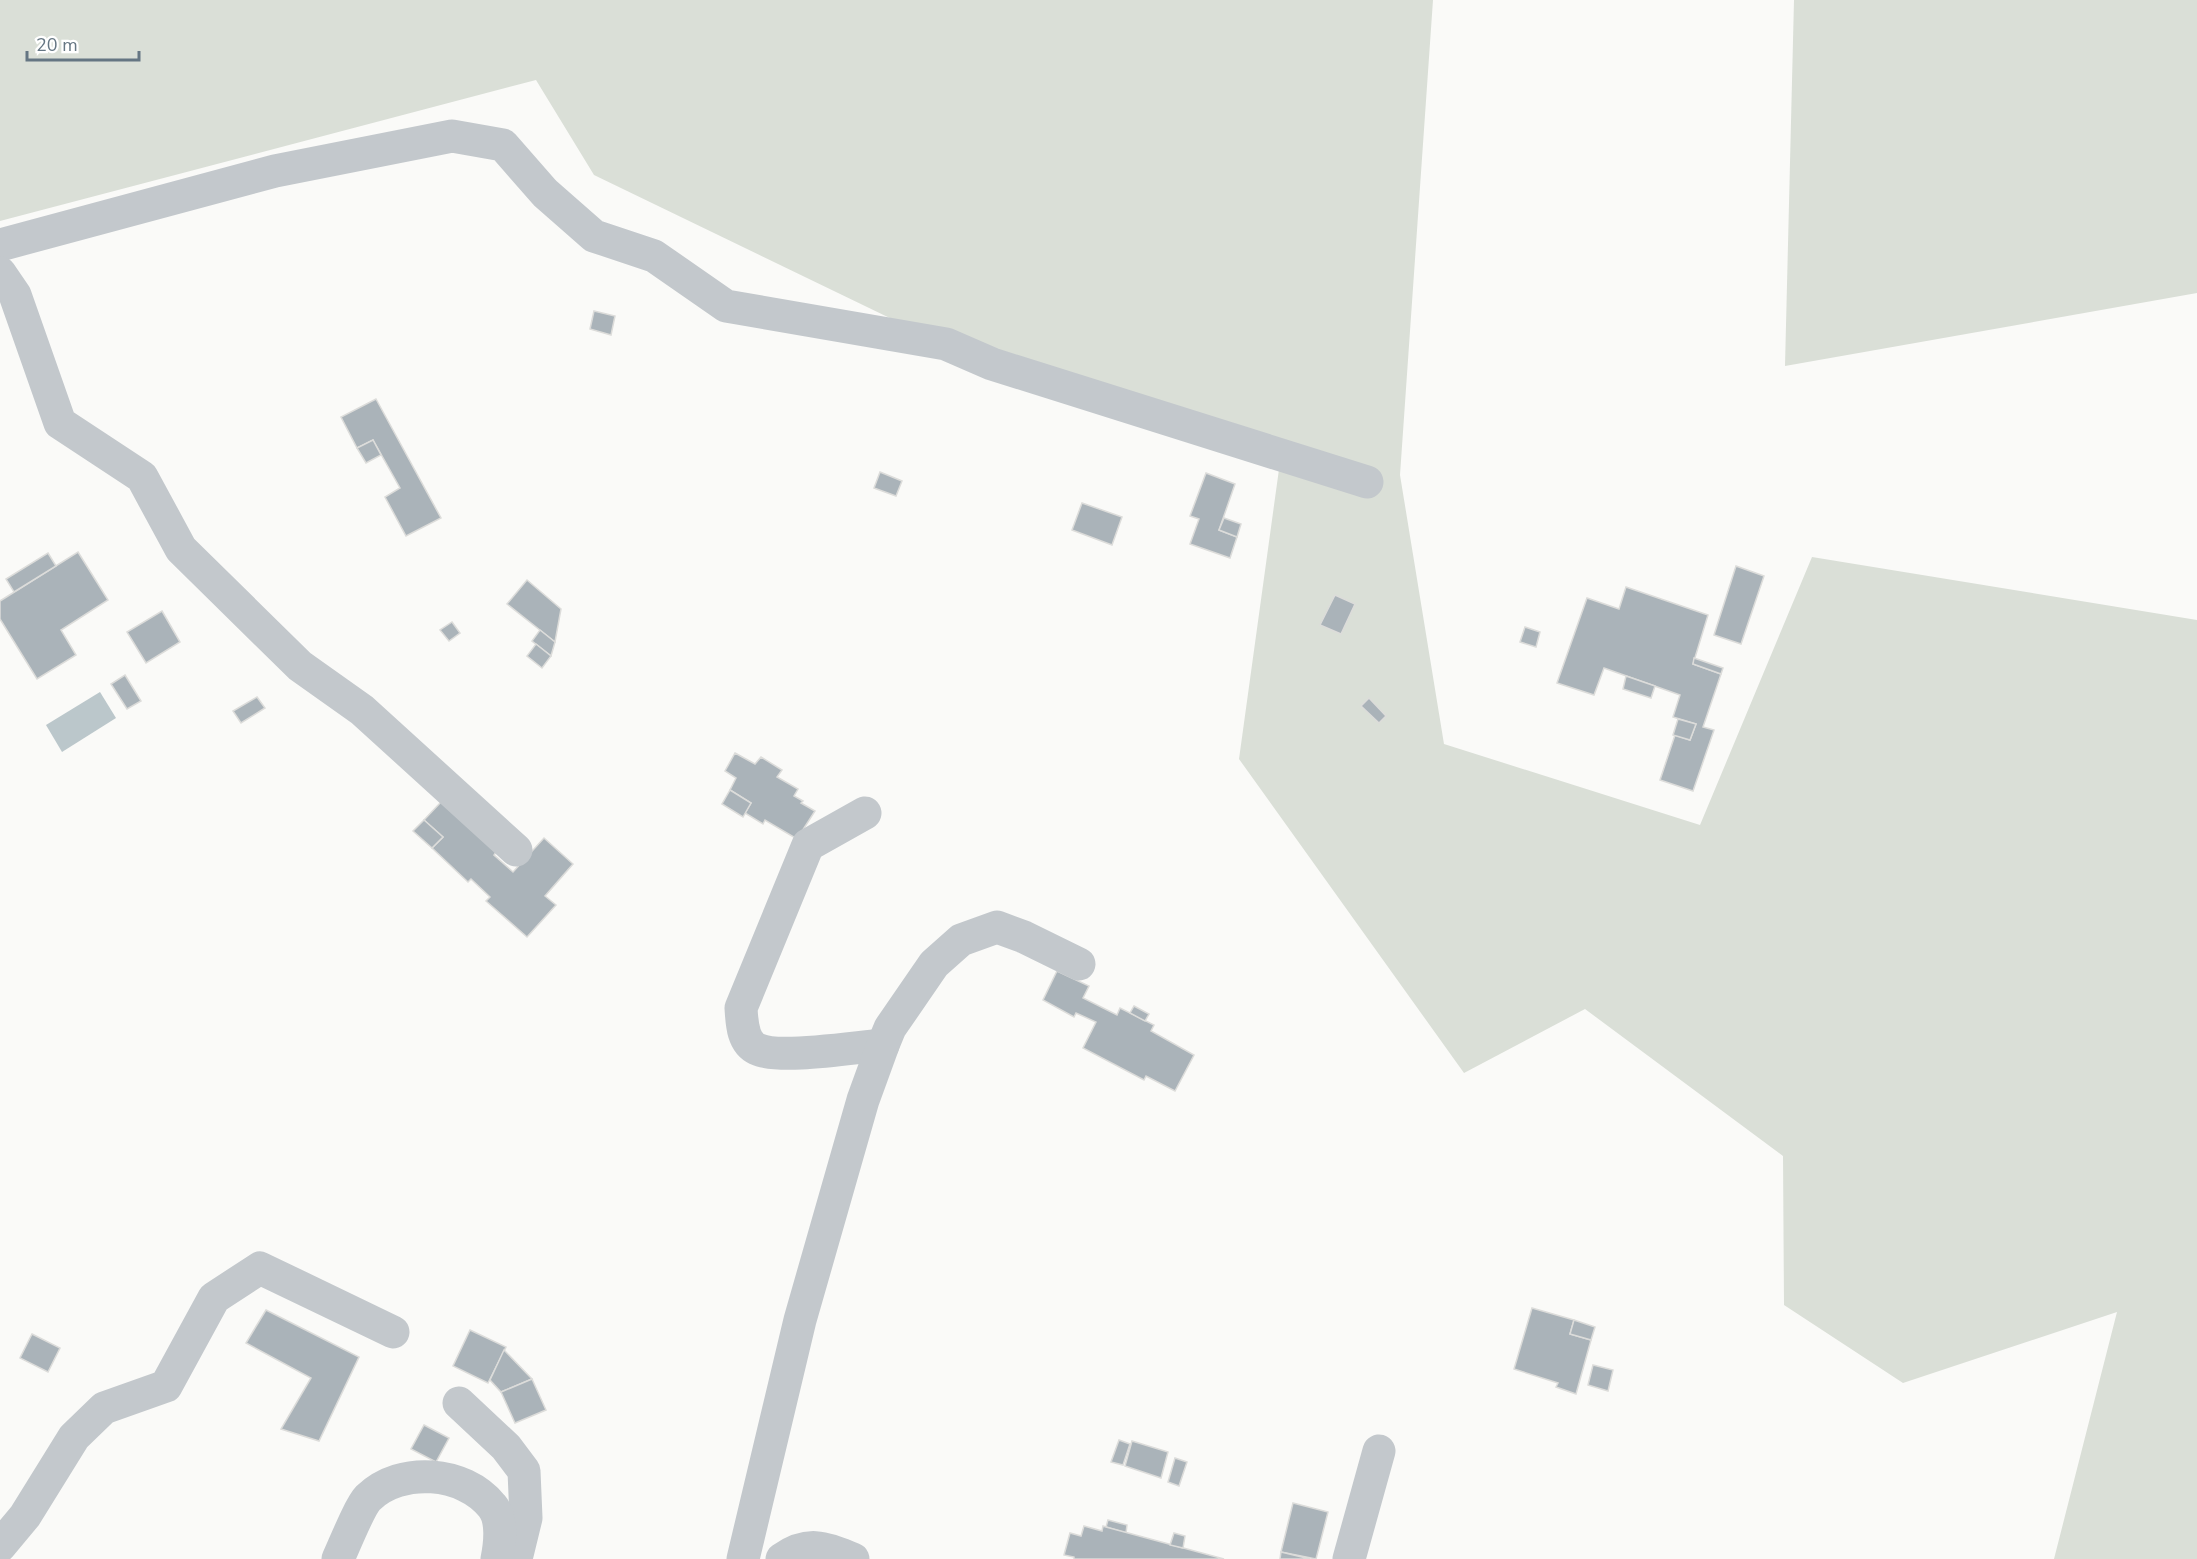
<svg xmlns="http://www.w3.org/2000/svg" width="2197" height="1559" font-family="'Nunito Sans',sans-serif">
<style>
.green{fill:#dadfd7}
.water{fill:#bbc7cb}
.building{fill:#aab3b9;stroke:#dcdcda;stroke-width:1.5}
.lines{fill:none;stroke-linecap:round;stroke-linejoin:round}
.minor{stroke:#c3c8cc;stroke-width:33}
</style>
<rect width="100%" height="100%" fill="#fafaf8"/>
<g class="green">
<path d="M0,0H1433L1400,475L1444,744L1700,825L1812,557L2197,620V1559H2054L2117,1312L1903,1383L1784,1305L1783,1156L1585,1009L1464,1073L1239,759L1280,462L896,321L594,175L536,80L0,221Z"/>
<path d="M1794,0H2197V293L1785,366Z"/>
</g>
<path class="water" d="M100,692L116,718L62,752L46,725Z"/>
<g class="building">
<path d="M594,311L615,316L611,335L590,329Z"/>
<path d="M376,399L441,518L406,536L385,497L400,488L373,440L357,448L341,417Z"/>
<path d="M373,440L381,455L366,463L357,448Z"/>
<path d="M880,472L902,481L896,496L874,488Z"/>
<path d="M1206,473L1235,484L1219,530L1237,537L1230,558L1190,544L1199,519L1190,516Z"/>
<path d="M1082,503L1122,517L1112,545L1072,530Z"/>
<path d="M1224,518L1241,524L1237,537L1219,530Z"/>
<path d="M78,552L108,600L61,630L76,655L37,679L0,619V601Z"/>
<path d="M48,553L56,566L14,592L6,579Z"/>
<path d="M1736,566L1764,576L1741,644L1714,635Z"/>
<path d="M527,580L561,609L555,642L507,604Z"/>
<path d="M1626,587L1708,615L1693,664L1721,674L1703,727L1714,730L1693,791L1660,780L1675,735L1690,740L1696,724L1673,717L1680,695L1604,668L1594,695L1557,683L1587,598L1619,609Z"/>
<path d="M1335,595L1355,604L1341,634L1320,625Z"/>
<path d="M162,611L180,642L146,663L127,632Z"/>
<path d="M452,622L460,633L449,641L440,630Z"/>
<path d="M1525,627L1540,632L1536,647L1520,642Z"/>
<path d="M540,630L555,642L551,656L532,641Z"/>
<path d="M536,644L551,656L542,668L527,656Z"/>
<path d="M1694,658L1723,668L1721,674L1693,664Z"/>
<path d="M125,675L141,701L127,709L111,684Z"/>
<path d="M1626,676L1655,686L1651,698L1623,689Z"/>
<path d="M257,697L265,708L241,723L233,711Z"/>
<path d="M1369,698L1386,716L1379,723L1361,706Z"/>
<path d="M1678,719L1696,724L1690,740L1673,735Z"/>
<path d="M735,753L755,764L761,757L782,770L777,777L798,789L794,796L803,801L801,803L815,811L797,839L765,820L763,824L745,813L751,803L730,790L736,778L725,771Z"/>
<path d="M730,790L751,803L743,817L722,804Z"/>
<path d="M441,802L496,852L494,855L513,872L544,838L573,864L545,896L556,905L527,937L486,901L490,897L471,879L468,882L432,848L443,837L424,820Z"/>
<path d="M424,820L443,837L432,848L413,831Z"/>
<path d="M1057,971L1089,986L1083,998L1117,1015L1120,1008L1154,1025L1151,1031L1194,1055L1175,1091L1146,1076L1144,1080L1083,1048L1096,1022L1076,1013L1074,1017L1043,1000Z"/>
<path d="M1134,1006L1149,1014L1145,1021L1130,1013Z"/>
<path d="M1532,1308L1574,1320L1570,1334L1591,1340L1576,1394L1556,1387L1558,1383L1514,1369Z"/>
<path d="M266,1310L359,1357L319,1441L281,1429L311,1378L246,1343Z"/>
<path d="M1574,1320L1595,1327L1591,1340L1570,1334Z"/>
<path d="M470,1330L506,1347L488,1383L453,1366Z"/>
<path d="M32,1334L60,1348L48,1372L20,1358Z"/>
<path d="M504,1350L532,1379L501,1392L490,1380Z"/>
<path d="M1593,1365L1613,1370L1608,1391L1588,1385Z"/>
<path d="M532,1379L546,1410L515,1423L501,1392Z"/>
<path d="M424,1425L449,1438L436,1462L411,1449Z"/>
<path d="M1119,1440L1130,1444L1123,1465L1111,1462Z"/>
<path d="M1132,1441L1168,1452L1161,1478L1125,1466Z"/>
<path d="M1175,1458L1187,1462L1179,1486L1168,1482Z"/>
<path d="M1293,1503L1328,1512L1316,1559L1281,1552Z"/>
<path d="M1108,1520L1127,1525L1126,1533L1106,1527Z"/>
<path d="M1084,1526L1102,1531L1103,1526L1106,1527L1224,1559H1074V1557L1064,1555L1070,1533L1081,1536Z"/>
<path d="M1174,1533L1185,1536L1183,1548L1170,1545Z"/>
<path d="M1281,1552L1310,1559H1280Z"/>
</g>
<g class="lines">
<g class="minor">
<path d="M0,245L275,171L452,136L503,145L545,193L594,236L654,256L726,306L946,344L992,364L1367,482"/>
<path d="M0,273L15,295L60,423L142,477L181,549L300,666L362,710L516,850"/>
<path d="M865,813L808,845L741,1008C742,1022 742,1042 757,1049C779,1060 856,1047 883,1045"/>
<path d="M459,1403L506,1447L524,1471L526,1518L516,1559"/>
<path d="M0,1546L25,1516L74,1437L104,1408L166,1386L214,1298L260,1268L393,1332"/>
<path d="M338,1559C344,1546 360,1506 368,1498C401,1466 464,1471 492,1506C503,1519 500,1544 497,1559"/>
<path d="M743,1559L800,1320L863,1100L883,1045L890,1028L934,964L961,940L997,927L1024,937L1079,964"/>
<path d="M782,1559C809,1540 825,1548 853,1559"/>
<path d="M1349,1559L1379,1451"/>
</g>
</g>
<path d="M27 51v9h112v-9" fill="none" stroke="#657683" stroke-width="3"/>
<text x="36" y="51" font-size="18" fill="#657683" stroke="#ffffff" stroke-width="4.5" paint-order="stroke">20 m</text>
</svg>
